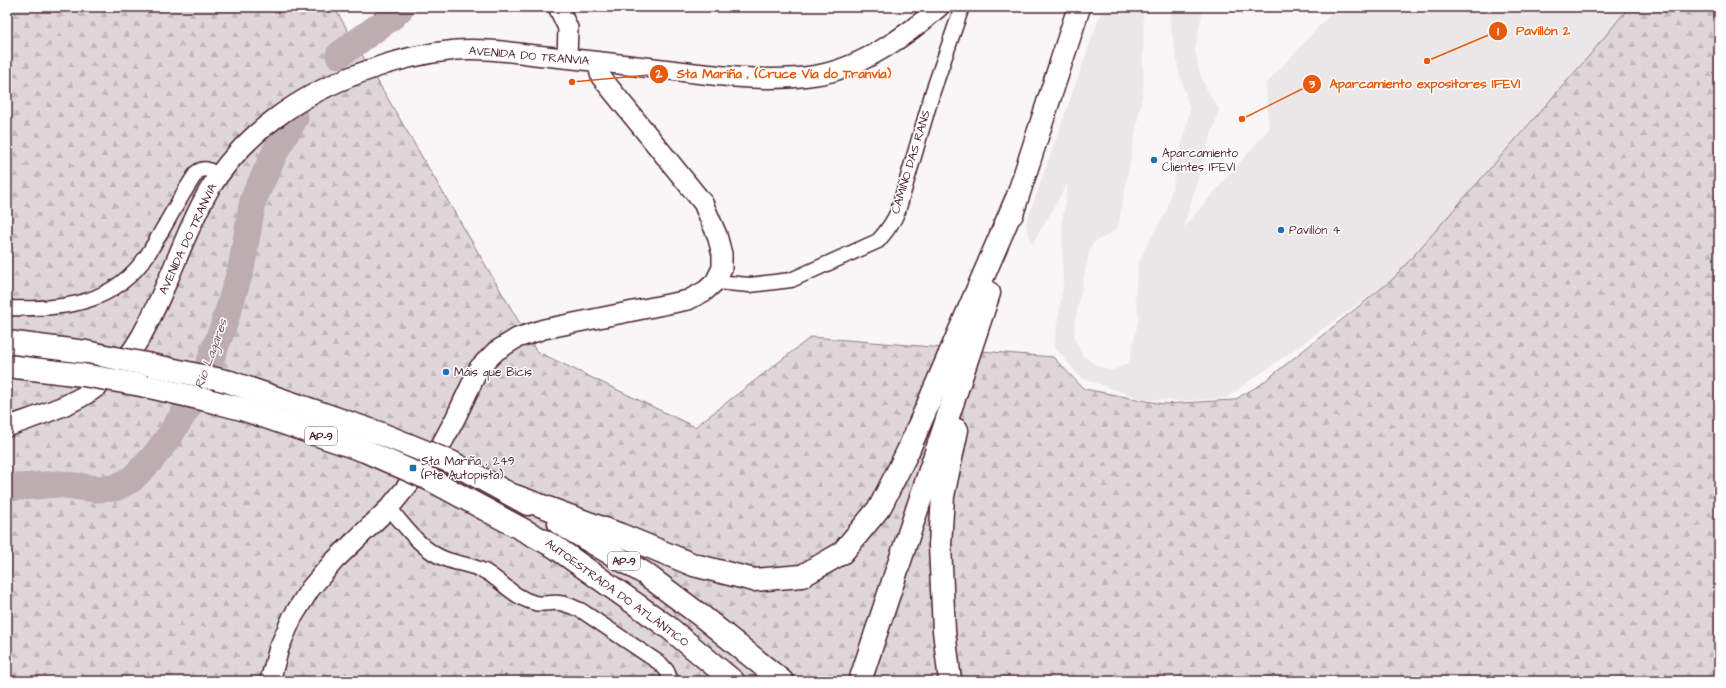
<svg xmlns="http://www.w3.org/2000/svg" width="1726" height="688" font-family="'Architects Daughter',sans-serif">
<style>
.built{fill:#ebe6e8}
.forest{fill:url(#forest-firs);stroke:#947a82}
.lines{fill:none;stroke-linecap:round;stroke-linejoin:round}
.river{stroke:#bdadb0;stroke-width:27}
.minor-casing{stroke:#4a1f2b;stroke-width:17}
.secondary-casing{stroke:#4a1f2b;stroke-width:22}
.motorway-casing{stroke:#4a1f2b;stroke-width:25}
.minor{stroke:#fff;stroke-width:14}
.secondary{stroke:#fff;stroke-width:19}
.motorway{stroke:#fff;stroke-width:22}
.motorway-bridge-casing{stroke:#4a1f2b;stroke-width:25;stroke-linecap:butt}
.motorway-bridge{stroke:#fff;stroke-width:22}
.poi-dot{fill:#1f6fb2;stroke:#fff;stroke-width:1.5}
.labels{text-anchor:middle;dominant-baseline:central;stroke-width:3;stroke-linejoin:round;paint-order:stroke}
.shield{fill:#fff;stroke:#80626b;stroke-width:1}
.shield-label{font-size:11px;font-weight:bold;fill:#4a1f2b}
.street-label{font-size:12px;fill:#4a1f2b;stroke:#fff}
.poi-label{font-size:12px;fill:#4a1f2b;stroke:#fff;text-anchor:start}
.water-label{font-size:13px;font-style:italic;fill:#72515a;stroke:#fff}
.leader{fill:none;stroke:#e8590c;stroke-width:1.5}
.callout-dot{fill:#e8590c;stroke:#fff;stroke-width:1.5}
.mark-label{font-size:12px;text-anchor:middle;font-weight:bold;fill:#fff}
.callout-label{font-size:13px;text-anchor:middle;font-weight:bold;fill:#e8590c;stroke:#fff;stroke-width:3;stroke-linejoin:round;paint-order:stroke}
</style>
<defs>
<pattern id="forest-firs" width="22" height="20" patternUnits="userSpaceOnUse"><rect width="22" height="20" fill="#ded6d9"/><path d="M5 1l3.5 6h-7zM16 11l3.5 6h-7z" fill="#c0b7ba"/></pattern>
</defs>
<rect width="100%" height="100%" fill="#f8f6f7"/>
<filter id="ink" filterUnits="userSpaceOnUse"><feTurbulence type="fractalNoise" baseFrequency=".025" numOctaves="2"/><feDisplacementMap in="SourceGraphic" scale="8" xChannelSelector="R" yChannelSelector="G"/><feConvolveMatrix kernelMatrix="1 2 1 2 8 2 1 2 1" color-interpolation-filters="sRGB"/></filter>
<g filter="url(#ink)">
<path class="built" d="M1103,7H1143V90L1118,227L1108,235L1094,242L1089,252L1075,321L1074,336L1082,355L1096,365L1111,371L1129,363L1139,317L1135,297L1138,265L1146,247L1167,210L1190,110L1179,72L1170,22L1172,7H1206L1202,14L1195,49L1199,71L1207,90L1219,109L1183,228L1269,129L1266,84L1337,7H1629L1589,56L1393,279L1226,398L1180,401L1143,399L1081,378L1054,346L1063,288L1062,223L1068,183L1032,245L1026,224Z"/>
<path class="forest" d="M7,7H334L536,351L695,427L811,337L1053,357L1084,389L1163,404L1234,400L1260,385L1393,279L1589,56L1629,7H1719V681H7Z"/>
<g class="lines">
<g class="river">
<path d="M339,55L393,16L402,7"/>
<path d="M7,488L58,484L97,489L115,488L132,479L151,460L168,438L199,390L223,327L241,269L253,200L277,148L295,118"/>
</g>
<g class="minor-casing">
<g id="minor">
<path d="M715,282L750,285L791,280L878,241C887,231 893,223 898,211L933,91L962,7"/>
<path d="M7,308C63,310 114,305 148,254C165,227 179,198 197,172C206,166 210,171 218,176"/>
<path d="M389,508C405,526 421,550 445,559C458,564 473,565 486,572C503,582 514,598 535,603C542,605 551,602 559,603C568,604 575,608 582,611L661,664L667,671L671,681"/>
</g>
</g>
<g class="secondary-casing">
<g id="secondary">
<path d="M558,7L568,28L567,58"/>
<path d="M7,427C42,414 80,404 108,378C138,351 151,318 167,282C180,252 192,219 209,190C244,133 301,94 363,72C392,61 425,53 456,50C482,48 510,52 535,55C586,60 637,66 687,72C728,77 776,82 817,75C860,68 907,36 939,7"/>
<path d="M270,681L279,648L292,618L310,589L334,561L389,508L441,445L455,419L479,368L496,351L517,338L544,329L688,300L705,291L715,282L722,268V254L717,235L703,203L601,77L597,62"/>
</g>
</g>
<g class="motorway-casing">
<g id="motorway">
<path d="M1012,214L1079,7"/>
<path d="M7,342L86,352L105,356"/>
<path d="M151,365L230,382"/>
<path d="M7,366L83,375"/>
<path d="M141,385L207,400"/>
<path d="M451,462L528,504"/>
<path d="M431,480L555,547L668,627L733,681"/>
<path d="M515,496L621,535L694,565L754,580L802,576L842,553L880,507L908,451L1016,200"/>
<path d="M559,523L644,573L704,618L782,681"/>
<path d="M860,681L989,293"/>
<path d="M950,681L944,631L940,545L943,496L957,430"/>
</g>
</g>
<use href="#minor" class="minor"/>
<use href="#secondary" class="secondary"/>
<use href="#motorway" class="motorway"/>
<g class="motorway-bridge-casing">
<g id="motorway-bridge">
<path d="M105,356L151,365"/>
<path d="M83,375L141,385"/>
<path d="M230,382L379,433L451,462"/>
<path d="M207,400L242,409L365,451L431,480"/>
</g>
</g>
<use href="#motorway-bridge" class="motorway-bridge"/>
</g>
</g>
<g class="poi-dot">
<circle cx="1154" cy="160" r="4"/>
<circle cx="1281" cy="230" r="4"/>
<circle cx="446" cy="372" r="4"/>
<rect x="409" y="464" width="8" height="8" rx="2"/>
</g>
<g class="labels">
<g class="shield">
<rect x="305" y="427" width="32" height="18" rx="3"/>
<rect x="608" y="552" width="32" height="18" rx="3"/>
</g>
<g class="shield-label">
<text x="321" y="436">AP-9</text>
<text x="624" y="561">AP-9</text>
</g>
<g class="street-label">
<text transform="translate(529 56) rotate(5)">AVENIDA DO TRANVIA</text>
<text transform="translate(911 162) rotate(-73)">CAMIÑO DAS RANS</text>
<text transform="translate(188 239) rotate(-65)">AVENIDA DO TRANVIA</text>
<text transform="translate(617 593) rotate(36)">AUTOESTRADA DO ATLÁNTICO</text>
</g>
<g class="poi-label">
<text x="1162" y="153">Aparcamiento<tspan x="1162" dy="14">Clientes IFEVI</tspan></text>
<text x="1289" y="230">Pavillón 4</text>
<text x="454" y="372">Máis que Bicis</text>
<text x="421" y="461">Sta Mariña , 249<tspan x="421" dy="14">(Pte Autopista)</tspan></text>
</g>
<g class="water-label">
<text transform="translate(211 354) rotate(-70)">Río Lagares</text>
</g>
</g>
<path class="leader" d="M1427 61L1498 31M572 82L659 74M1242 119L1312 84"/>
<g class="callout-dot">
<circle cx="1427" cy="61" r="4"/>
<circle cx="572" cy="82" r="4"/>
<circle cx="1242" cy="119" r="4"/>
<circle cx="1498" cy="31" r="10"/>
<circle cx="659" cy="74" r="10"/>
<circle cx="1312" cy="84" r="10"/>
</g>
<g class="mark-label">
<text x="1498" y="35">1</text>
<text x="659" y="78">2</text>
<text x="1312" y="88">3</text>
</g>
<g class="callout-label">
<text x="1543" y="35">Pavillón 2</text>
<text x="784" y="78">Sta Mariña , (Cruce Vía do Tranvía)</text>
<text x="1425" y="88">Aparcamiento expositores IFEVI</text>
</g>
<rect width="1726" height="688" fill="none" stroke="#fff" stroke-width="24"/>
<rect x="12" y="12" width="1702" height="664" fill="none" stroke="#4a1f2b" stroke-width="1.5" filter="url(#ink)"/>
</svg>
